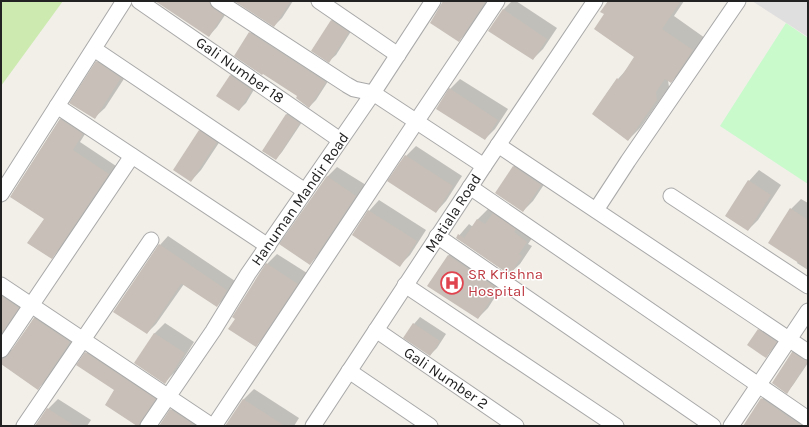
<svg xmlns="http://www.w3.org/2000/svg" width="809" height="427" font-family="Karla,sans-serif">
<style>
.residential{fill:#e0dfdf}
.grass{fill:#cdebb0}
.park{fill:#c8facc}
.shadow{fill:#0003}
.building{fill:#c7bfb8}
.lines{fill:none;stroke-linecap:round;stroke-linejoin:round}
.street-casing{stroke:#a9a9a9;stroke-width:17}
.street{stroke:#fff;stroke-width:15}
.labels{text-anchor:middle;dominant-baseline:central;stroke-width:3;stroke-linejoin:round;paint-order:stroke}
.street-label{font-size:15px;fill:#222;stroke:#fff}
.health-label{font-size:15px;fill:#be3a42;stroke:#fff;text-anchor:start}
</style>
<rect width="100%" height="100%" fill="#f2efe9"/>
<path class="residential" d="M752,1H808V37Z"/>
<path class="grass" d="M1,1H63L1,86Z"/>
<path class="park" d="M786,23L808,38V184L720,126Z"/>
<g class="shadow">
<path d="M157,1H224L231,6L217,27L209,36Z"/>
<path d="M236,1H293L282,18L274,26Z"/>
<path d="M444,1H489L469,31L458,41Z"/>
<path d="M512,1H516L557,28L543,49L533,59L503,10Z"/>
<path d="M610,1H684L674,16L705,38L683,70L671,82L668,80L669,87L640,128L628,140L618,79L627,69L636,57L605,14Z"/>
<path d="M338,14L355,25L336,55L329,61L331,21Z"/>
<path d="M257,26L332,75L316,100L309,107L299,96L263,72L250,33Z"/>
<path d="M107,52L131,68L105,108L94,118L97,62Z"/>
<path d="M237,69L258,83L246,103L239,110L218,96L231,75Z"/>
<path d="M460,79L508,109L495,129L485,139L450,89Z"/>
<path d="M294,107L306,116L282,152L276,159L263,151L287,114Z"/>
<path d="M68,112L90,126L80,142L116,166L59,250L51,258L45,219L11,196L60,119Z"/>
<path d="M210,121L226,132L201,170L191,181L199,131Z"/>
<path d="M416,146L462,176L446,201L436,212L406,156Z"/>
<path d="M524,156L551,174L533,201L523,211L496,193L514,166Z"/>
<path d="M337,167L366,185L320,253L310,264L327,177Z"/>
<path d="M759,170L781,185L758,220L748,230L726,216L749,181Z"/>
<path d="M801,199L808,203V270L797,263L798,261L791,209Z"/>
<path d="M379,200L426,230L410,255L400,265L353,235L369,211Z"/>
<path d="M504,204L537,231L528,244L532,246L520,264L509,274L457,238L469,224L473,227L478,219L488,209L494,213Z"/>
<path d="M168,236L235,281L226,297L217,306L184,284L156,324L147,333L160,245Z"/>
<path d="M459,245L507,278L488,308L478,318L429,286L449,255Z"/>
<path d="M277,254L307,273L266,336L255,346L267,264Z"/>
<path d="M1,276L6,283L28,298L5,348L11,350L14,349L34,318L44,309L79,332L48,379L38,388L1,363Z"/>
<path d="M420,317L446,334L437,348L430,355L414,324Z"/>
<path d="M165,323L194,342L175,372L165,382L154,334Z"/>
<path d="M765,323L783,335L773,349L766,356L759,330Z"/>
<path d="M93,346L162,392L147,413L146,420L139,426L115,390L86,353Z"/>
<path d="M799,346L808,351V363L793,385L787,392L792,352Z"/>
<path d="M772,388L808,426H744L762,399Z"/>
<path d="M254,389L299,418L294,426H228L227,425L244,399Z"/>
<path d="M58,399L91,420L87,426H35L48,409Z"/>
<path d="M180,401L212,426H160L171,410Z"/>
</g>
<g class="building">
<path d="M155,1H209L213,8L223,15L209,37Z"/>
<path d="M234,1H291L274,27Z"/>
<path d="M443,1H486L459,42L430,23Z"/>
<path d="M608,1H681L662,29L693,50L671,83L665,79L656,92L657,100L628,141L592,114L617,78L619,80L634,57L594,29L604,14L600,12Z"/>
<path d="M503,9L547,39L533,60L488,31Z"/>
<path d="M331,20L349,32L329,63L311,51Z"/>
<path d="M249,32L326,82L309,108L296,98L297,96L263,74L262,75L234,56Z"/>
<path d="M96,61L121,78L95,119L69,103Z"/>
<path d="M230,75L252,90L239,111L216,96Z"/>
<path d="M449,88L498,120L485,140L436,109Z"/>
<path d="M286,114L300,123L276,160L262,151Z"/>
<path d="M60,119L83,134L73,150L109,174L52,259L27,243L44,219L10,197Z"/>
<path d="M199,130L217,142L191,182L173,170Z"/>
<path d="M405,155L453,186L436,213L387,181Z"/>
<path d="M513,166L541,185L523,212L495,193Z"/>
<path d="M327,176L356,196L310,265L279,244Z"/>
<path d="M748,180L771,195L748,231L725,216Z"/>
<path d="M790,208L808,220V269L768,243Z"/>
<path d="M368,210L417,241L400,267L352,235Z"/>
<path d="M493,213L516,229L514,232L527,242L519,254L522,256L510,275L456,238L458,234L464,238L477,219L485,224Z"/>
<path d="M159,244L227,290L217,307L182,284H181L147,334L113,312Z"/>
<path d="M448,255L498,289L478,319L427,286Z"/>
<path d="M266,263L298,284L256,347L228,329L235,319L232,317Z"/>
<path d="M1,296L19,308L1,334Z"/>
<path d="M34,318L70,342L38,390L1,364V359L5,358L8,355Z"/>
<path d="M413,323L440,341L430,356L403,338Z"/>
<path d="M758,329L777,342L766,358L747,345Z"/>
<path d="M154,333L185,353L165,384L134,363Z"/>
<path d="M85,352L156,399L141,421L139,426H137L105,405L114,390L76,365Z"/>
<path d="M792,352L803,359L808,361L787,394L772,383Z"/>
<path d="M761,398L802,426H743Z"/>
<path d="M243,399L285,426H225Z"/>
<path d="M47,408L75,426H35Z"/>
<path d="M170,409L196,426H159Z"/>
</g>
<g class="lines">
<g class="street-casing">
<g id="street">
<path d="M139,1L340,140"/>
<path d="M218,1L347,85L354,89L373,93L484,166"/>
<path d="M319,1L398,55"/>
<path d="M94,49L305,191"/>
<path d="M57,106L268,246"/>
<path d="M498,145L808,352"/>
<path d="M470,187L808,419"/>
<path d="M1,194L124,1"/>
<path d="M671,196L808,286"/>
<path d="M596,210L628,161L738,1"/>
<path d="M437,236L713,426"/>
<path d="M1,285L212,426"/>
<path d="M405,285L616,426"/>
<path d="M376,330L516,426"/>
<path d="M1,350L132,156"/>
<path d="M349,371L430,426"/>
<path d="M24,426L151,240"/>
<path d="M148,426L213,331L248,274L373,93L433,1"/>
<path d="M214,426L416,122L497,1"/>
<path d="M313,426L484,166L595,1"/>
<path d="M731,426L808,311"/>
</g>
</g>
<use href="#street" class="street"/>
</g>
<defs>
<g id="hospital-ring" transform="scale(1.15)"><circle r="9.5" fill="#fff" stroke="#e0444e" stroke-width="1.5"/><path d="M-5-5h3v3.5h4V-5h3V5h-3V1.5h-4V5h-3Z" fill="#e0444e"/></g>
</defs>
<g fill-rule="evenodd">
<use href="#hospital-ring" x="452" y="283"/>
</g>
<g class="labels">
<g class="street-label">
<text transform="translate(240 70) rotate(35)">Gali Number 18</text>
<text transform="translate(300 199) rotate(-55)">Hanuman Mandir Road</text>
<text transform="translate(453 213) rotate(-57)">Matiala Road</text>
<text transform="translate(446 378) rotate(34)">Gali Number 2</text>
</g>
<g class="health-label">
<text x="468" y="274">SR Krishna<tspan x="468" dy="17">Hospital</tspan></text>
</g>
</g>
<rect width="809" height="427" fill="none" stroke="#222222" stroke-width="4"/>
</svg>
